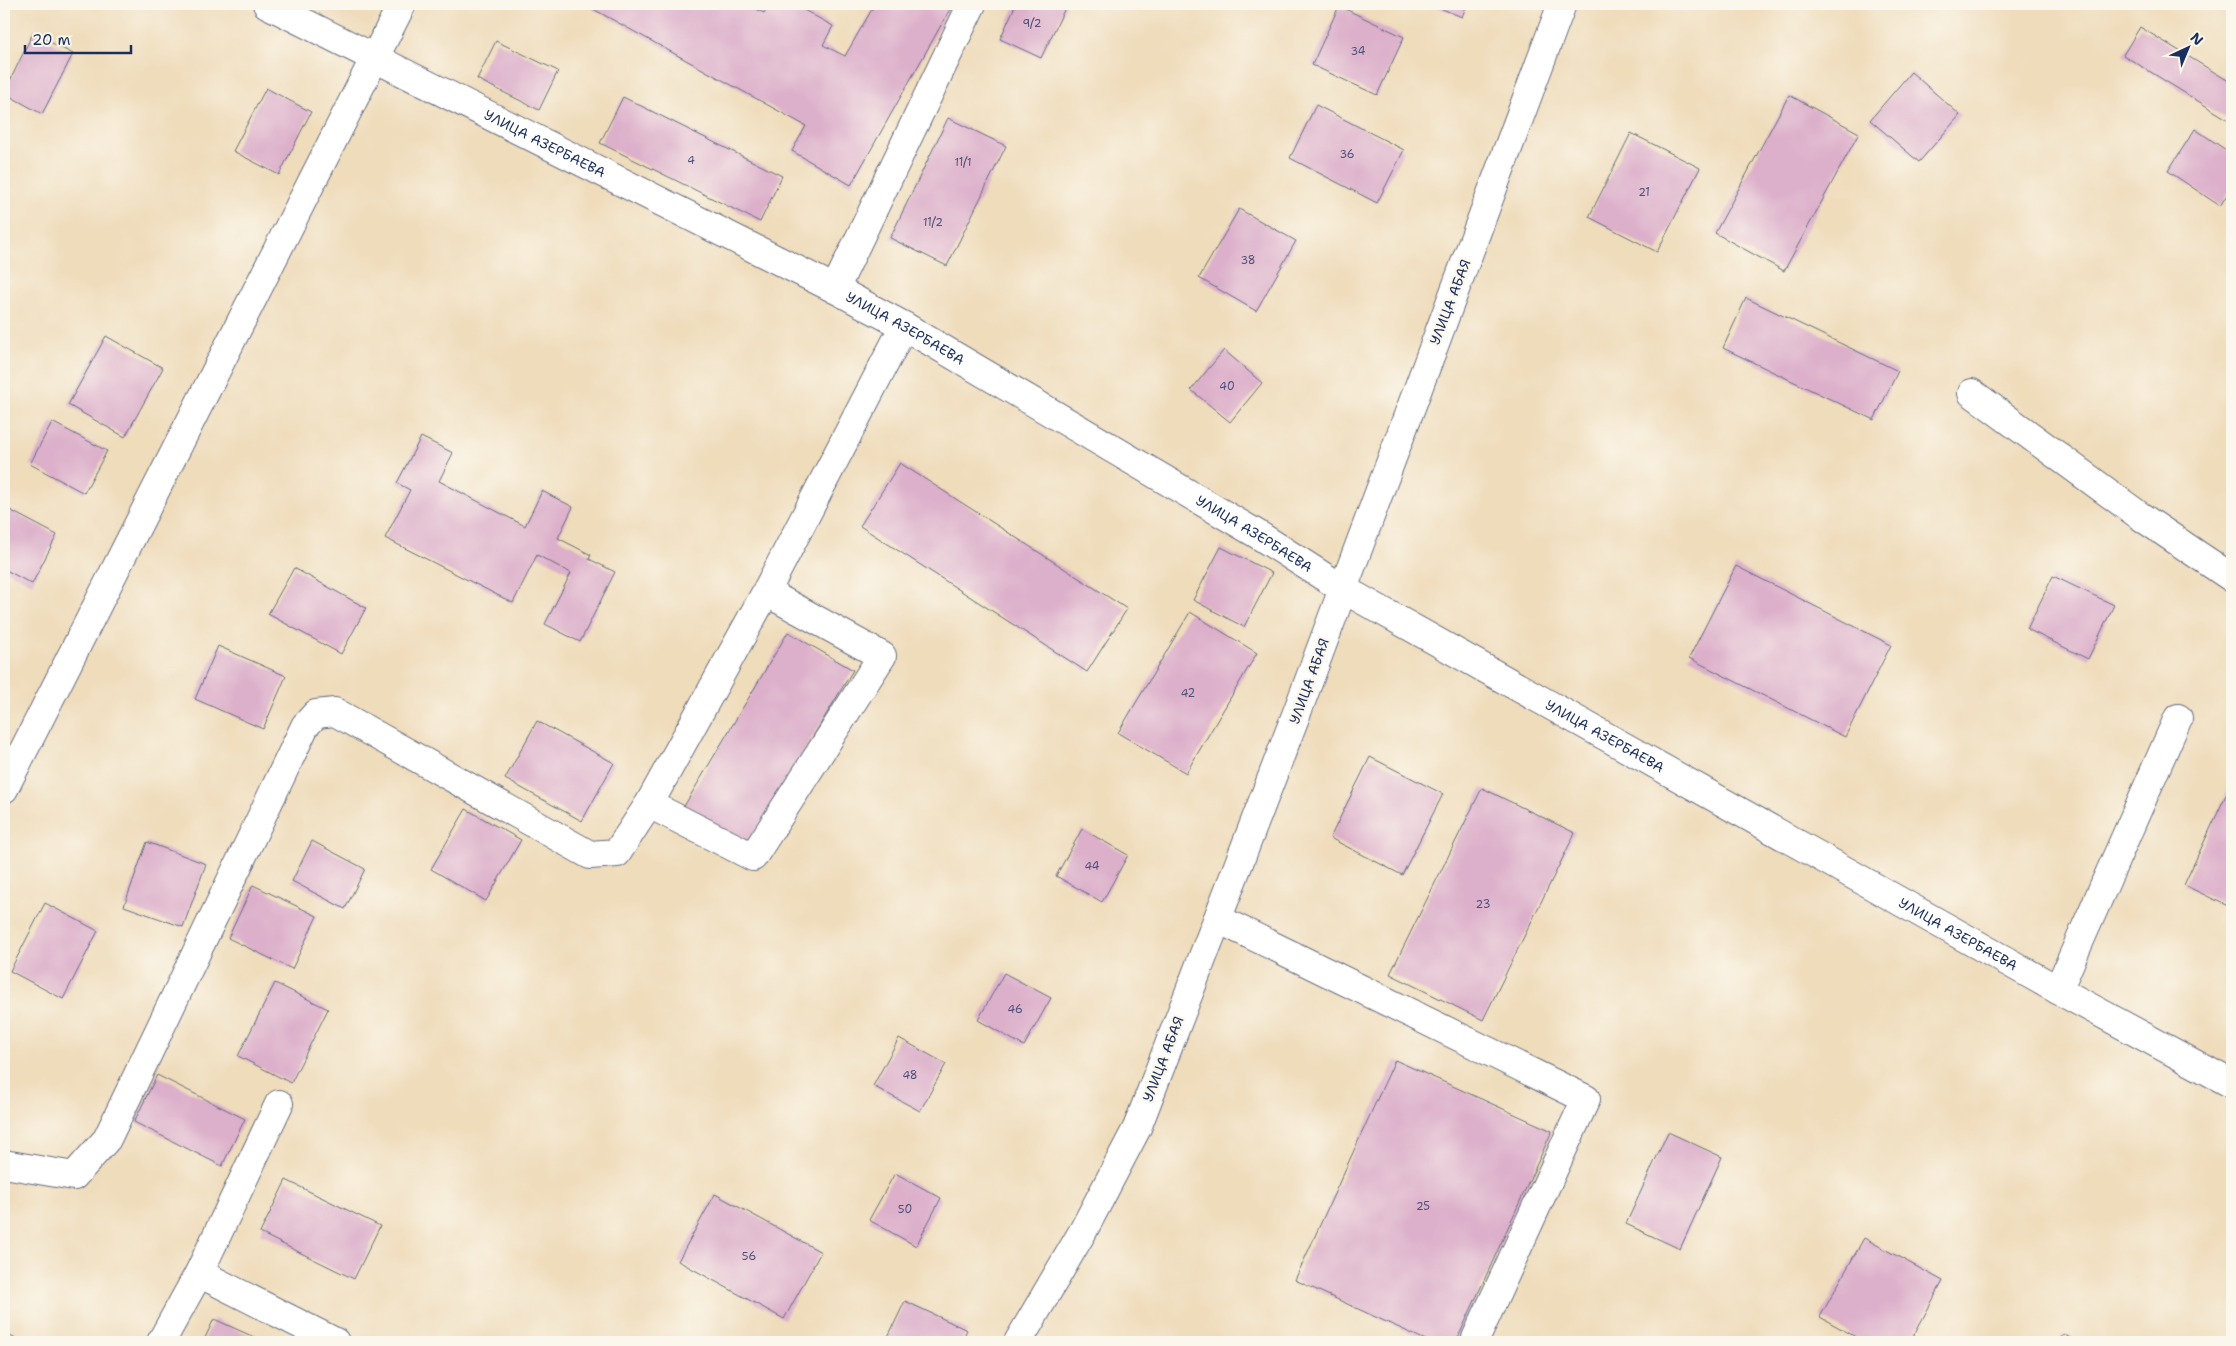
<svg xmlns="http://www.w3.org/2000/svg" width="2236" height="1346" font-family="'Shantell Sans',sans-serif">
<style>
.building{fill:#dcafca}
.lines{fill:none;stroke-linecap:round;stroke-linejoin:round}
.minor-casing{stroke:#656c7f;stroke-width:30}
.major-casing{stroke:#656c7f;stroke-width:30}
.minor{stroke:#fff;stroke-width:28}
.major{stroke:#fff;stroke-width:28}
.labels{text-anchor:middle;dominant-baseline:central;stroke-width:4.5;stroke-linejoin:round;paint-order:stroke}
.number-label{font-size:11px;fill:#4b4f79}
.street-label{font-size:14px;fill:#1b2f5e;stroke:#fbf7ec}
</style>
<rect width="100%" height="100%" fill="#fbf7ec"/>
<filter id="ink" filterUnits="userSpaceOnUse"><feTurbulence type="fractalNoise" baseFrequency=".02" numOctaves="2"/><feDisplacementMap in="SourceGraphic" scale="10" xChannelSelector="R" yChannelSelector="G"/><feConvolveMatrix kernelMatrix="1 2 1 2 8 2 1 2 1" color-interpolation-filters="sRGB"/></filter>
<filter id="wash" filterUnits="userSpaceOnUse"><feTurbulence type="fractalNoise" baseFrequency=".0096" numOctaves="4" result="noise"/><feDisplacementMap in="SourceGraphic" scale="20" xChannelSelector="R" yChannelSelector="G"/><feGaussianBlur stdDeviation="1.12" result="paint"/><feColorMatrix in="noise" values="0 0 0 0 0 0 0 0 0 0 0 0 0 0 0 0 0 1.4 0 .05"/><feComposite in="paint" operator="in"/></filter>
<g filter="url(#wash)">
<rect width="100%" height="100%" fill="#efdcbb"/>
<g id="blocks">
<g class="building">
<path d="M584,4H746L764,13L769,4H793L833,26L823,45L845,56L875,4H953L851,185L792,151L806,126Z"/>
<path d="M1016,4H1067L1041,58L1000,39Z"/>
<path d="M1430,4H1467L1462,17Z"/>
<path d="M1339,6L1404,37L1377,95L1312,65Z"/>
<path d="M2140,27L2232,83V122L2123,55Z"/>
<path d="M33,33L73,54L42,114L4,93Z"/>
<path d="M496,41L558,71L539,110L477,79Z"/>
<path d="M1911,72L1960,115L1919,162L1870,120Z"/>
<path d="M266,88L311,112L279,175L233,151Z"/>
<path d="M1789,95L1859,133L1784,271L1715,233Z"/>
<path d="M623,97L782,176L760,222L600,143Z"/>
<path d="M1316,105L1404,150L1377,203L1290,158Z"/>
<path d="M948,118L1006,146L947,266L890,238Z"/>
<path d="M2195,129L2232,154V187L2220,206L2168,171Z"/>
<path d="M1631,133L1700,168L1657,252L1589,217Z"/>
<path d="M1239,209L1296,241L1256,311L1199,278Z"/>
<path d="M1746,298L1898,371L1874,420L1723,348Z"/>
<path d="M106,336L163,368L125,437L68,405Z"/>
<path d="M1224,350L1262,383L1230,422L1191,390Z"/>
<path d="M52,422L107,451L84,493L30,464Z"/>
<path d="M421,437L453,453L439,481L525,526L542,491L573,507L558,538L591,555L589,559L615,572L580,642L545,624L571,573L537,555L513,603L385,538L410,490L397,483Z"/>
<path d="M900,463L1127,609L1087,672L860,526Z"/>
<path d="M4,507L57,535L32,584L4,569Z"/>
<path d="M1221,547L1272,573L1244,627L1193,600Z"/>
<path d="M1736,566L1891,645L1845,737L1689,658Z"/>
<path d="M294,568L366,608L341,654L268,614Z"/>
<path d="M2053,576L2114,605L2088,659L2027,629Z"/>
<path d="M1190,612L1257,653L1186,773L1118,733Z"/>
<path d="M788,632L853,670L747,846L683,808Z"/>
<path d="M218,646L286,676L263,729L195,699Z"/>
<path d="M537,721L614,763L582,821L505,779Z"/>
<path d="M1370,757L1443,794L1402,875L1330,838Z"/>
<path d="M2232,782V908L2184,885Z"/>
<path d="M1482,788L1575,833L1483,1020L1390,974Z"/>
<path d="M466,809L521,840L486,901L431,869Z"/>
<path d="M1082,829L1128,855L1102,902L1056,876Z"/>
<path d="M312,841L365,869L345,909L292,881Z"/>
<path d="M147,842L206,864L183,927L124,906Z"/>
<path d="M253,885L317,916L292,969L228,938Z"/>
<path d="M45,903L98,931L63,999L10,971Z"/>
<path d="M1004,973L1051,998L1024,1046L978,1020Z"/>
<path d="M275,983L328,1009L291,1083L238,1056Z"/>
<path d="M899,1038L946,1064L920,1111L873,1086Z"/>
<path d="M1395,1060L1552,1131L1456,1342H1430L1295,1280Z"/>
<path d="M157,1075L245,1119L222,1166L134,1122Z"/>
<path d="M1668,1132L1722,1157L1680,1249L1626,1224Z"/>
<path d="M895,1173L941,1198L916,1246L869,1220Z"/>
<path d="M286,1180L380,1226L354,1279L260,1233Z"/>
<path d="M715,1194L821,1252L784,1319L678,1261Z"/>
<path d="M1864,1238L1943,1281L1910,1342H1865L1820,1317Z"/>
<path d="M905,1301L967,1330L961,1342L886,1341Z"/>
<path d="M214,1319L265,1342H203Z"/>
<path d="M4,1333L22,1342H4Z"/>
<path d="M2063,1334L2078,1342H2059Z"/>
</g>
</g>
</g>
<g filter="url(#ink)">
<use href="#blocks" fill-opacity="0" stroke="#656c7f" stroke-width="1"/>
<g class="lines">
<g class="minor-casing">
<g id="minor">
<path id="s1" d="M267,4L835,289L904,326L1257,534L1343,589L1299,707L1137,1128L1083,1231L1018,1342"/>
<path d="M835,289L972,4"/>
<path d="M1972,393L2140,516L2232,578"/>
<path d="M766,592L904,326"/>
<path d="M4,789L402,4"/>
<path d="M1218,919L1586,1099L1476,1338"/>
<path d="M2058,990L2178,718"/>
<path d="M279,1104L199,1273L335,1342"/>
<path d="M4,1164L74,1176L107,1139L305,726L316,714L335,712L590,855L617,853L649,804L766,592L882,656L753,857L649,804"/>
<path d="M161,1342L199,1273"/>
</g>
</g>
<g class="major-casing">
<g id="major">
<path id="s2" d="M1562,4L1343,589L2058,990L2232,1084"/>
</g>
</g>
<use href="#minor" class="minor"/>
<use href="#major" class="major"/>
</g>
</g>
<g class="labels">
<g class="number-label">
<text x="1032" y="23">9/2</text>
<text x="1358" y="51">34</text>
<text x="1347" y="154">36</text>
<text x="691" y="160">4</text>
<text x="963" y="162">11/1</text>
<text x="1644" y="192">21</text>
<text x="933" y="222">11/2</text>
<text x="1248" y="260">38</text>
<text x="1227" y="386">40</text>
<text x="1188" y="693">42</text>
<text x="1092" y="866">44</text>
<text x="1483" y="904">23</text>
<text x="1015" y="1009">46</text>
<text x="910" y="1075">48</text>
<text x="1423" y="1206">25</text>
<text x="905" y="1209">50</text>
<text x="749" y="1256">56</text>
</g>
<g class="street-label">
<text stroke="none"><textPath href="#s1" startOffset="311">УЛИЦА АЗЕРБАЕВА</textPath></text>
<text transform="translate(1450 302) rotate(-69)">УЛИЦА АБАЯ</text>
<text stroke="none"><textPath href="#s1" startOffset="716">УЛИЦА АЗЕРБАЕВА</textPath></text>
<text stroke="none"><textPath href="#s1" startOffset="1121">УЛИЦА АЗЕРБАЕВА</textPath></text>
<text transform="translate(1309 681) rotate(-70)">УЛИЦА АБАЯ</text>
<text stroke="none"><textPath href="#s2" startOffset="925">УЛИЦА АЗЕРБАЕВА</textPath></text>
<text stroke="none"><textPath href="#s2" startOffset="1330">УЛИЦА АЗЕРБАЕВА</textPath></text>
<text transform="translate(1163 1059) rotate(-69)">УЛИЦА АБАЯ</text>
</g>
</g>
<rect width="2236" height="1346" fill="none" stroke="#fbf7ec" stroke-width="20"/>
<g transform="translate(2188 48) rotate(44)" stroke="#fbf7ec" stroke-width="4" paint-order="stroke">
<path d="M0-4L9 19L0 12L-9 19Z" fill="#1b2f5e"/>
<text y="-8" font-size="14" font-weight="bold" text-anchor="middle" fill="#1b2f5e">N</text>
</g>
<path d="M25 45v8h106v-8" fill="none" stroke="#1b2f5e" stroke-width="2.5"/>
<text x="32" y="45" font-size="15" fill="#1b2f5e" stroke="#fbf7ec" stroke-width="4" paint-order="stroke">20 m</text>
</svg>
